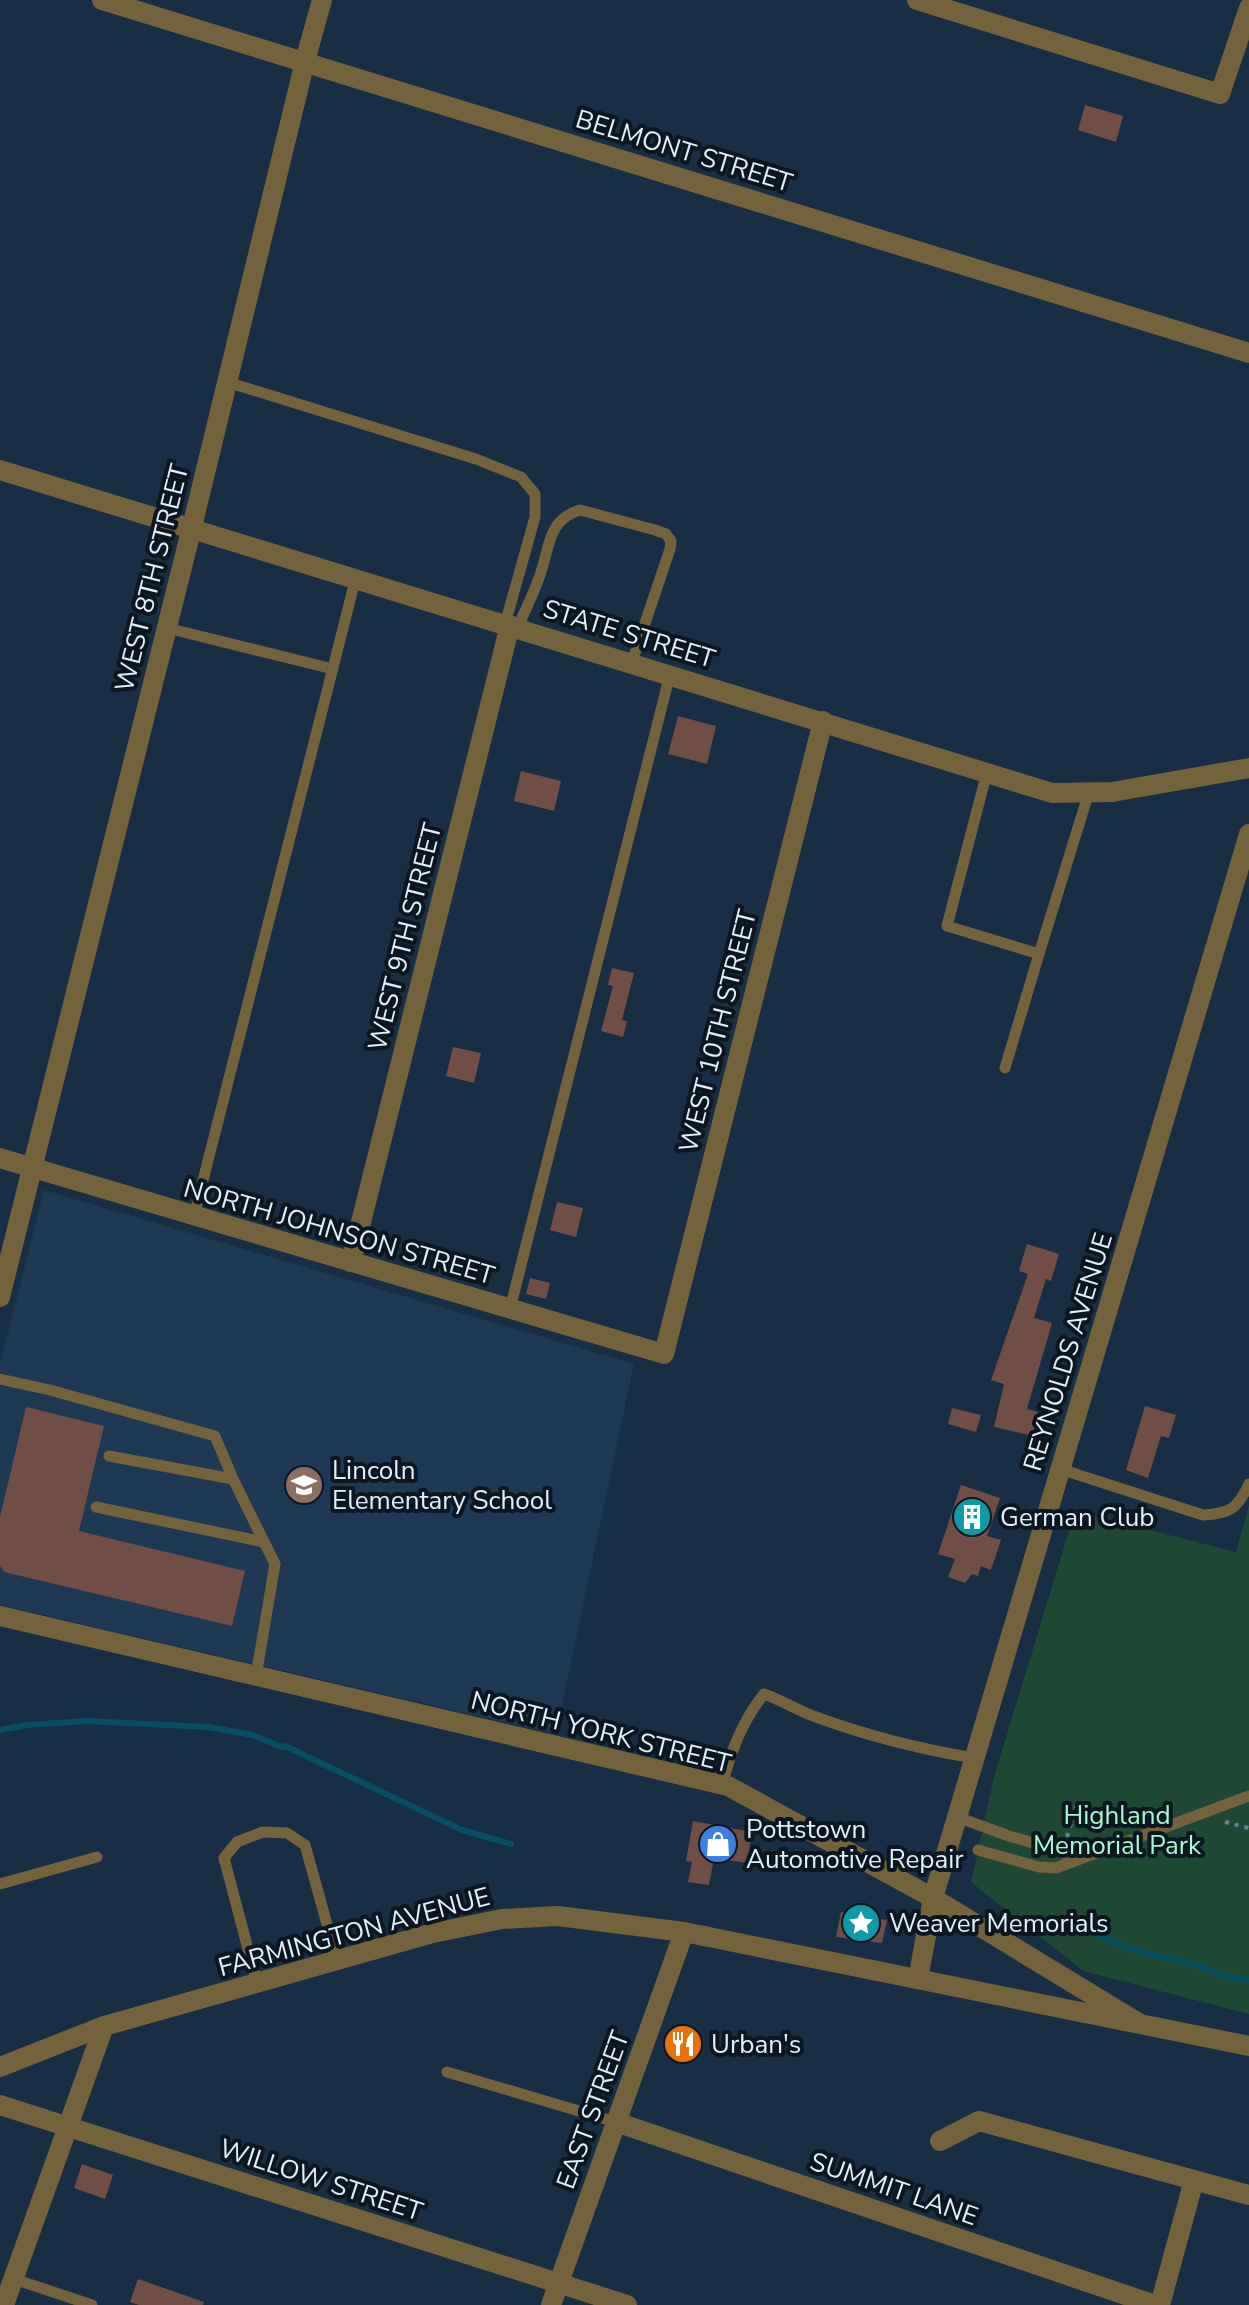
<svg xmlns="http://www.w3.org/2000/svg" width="1249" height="2305" font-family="'Nunito Sans',sans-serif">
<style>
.built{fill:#1d3953}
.green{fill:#1f4935}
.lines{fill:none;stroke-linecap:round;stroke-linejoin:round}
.stream{stroke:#085061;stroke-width:6}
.building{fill:#714e45}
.path{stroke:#6d8093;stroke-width:4;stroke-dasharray:4 6;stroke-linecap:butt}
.service{stroke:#73623c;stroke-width:11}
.minor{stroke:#73623c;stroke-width:20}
.tertiary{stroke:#73623c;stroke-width:20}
.labels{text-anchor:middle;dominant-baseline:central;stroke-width:8;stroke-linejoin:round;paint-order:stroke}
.street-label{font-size:26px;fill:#e0eefd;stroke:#0c1620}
.poi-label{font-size:26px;fill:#e0eefd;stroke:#0c1620;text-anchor:start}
.park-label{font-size:26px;fill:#a8f9cf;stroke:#0c1620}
</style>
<rect width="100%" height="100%" fill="#182e44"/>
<path class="built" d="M44,1190L634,1364L556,1734L0,1605V1365Z"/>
<path class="green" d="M1249,1505V2014L1083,1971L971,1882L994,1777L1075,1511L1236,1552Z"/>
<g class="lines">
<g class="stream">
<path d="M0,1730L27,1725L86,1721L208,1727L253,1735L281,1747L285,1746L462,1830L511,1844"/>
<path d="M1053,1920H1063L1133,1950L1188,1963L1229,1977L1249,1980"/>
</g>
</g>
<g class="building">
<path d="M1085,105L1123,116L1116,142L1078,130Z"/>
<path d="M678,716L716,726L707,764L668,754Z"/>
<path d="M521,771L561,781L554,811L514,801Z"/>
<path d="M612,968L634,973L622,1020L627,1021L623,1037L601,1031L613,986L608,985Z"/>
<path d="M453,1047L481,1053L474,1083L446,1076Z"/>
<path d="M557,1202L583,1208L576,1237L550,1230Z"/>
<path d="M1027,1244L1059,1254L1051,1281L1046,1279L1034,1318L1052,1323L1027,1409L1038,1412L1033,1436L994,1427L1004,1384L991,1380L1028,1274L1019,1271Z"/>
<path d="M530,1278L550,1283L546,1299L526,1294Z"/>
<path d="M1145,1406L1176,1415L1169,1438L1161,1436L1148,1478L1126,1470Z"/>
<path d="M26,1407L104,1426L79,1531L245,1571L232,1626L4,1572L0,1566V1517Z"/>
<path d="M952,1408L981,1415L976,1432L948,1424Z"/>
<path d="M961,1485L1000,1498L987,1536L1001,1540L991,1570L981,1566L978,1576L972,1574L965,1583L948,1577L955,1559L938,1554Z"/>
<path d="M693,1821L752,1832L747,1863L714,1858L709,1885L688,1882L692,1862L686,1861Z"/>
<path d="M841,1912L887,1920L882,1943L836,1937Z"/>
<path d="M82,2164L113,2175L105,2199L74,2188Z"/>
<path d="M138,2279L204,2302L203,2305H139L130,2302Z"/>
</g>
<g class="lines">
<g class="path">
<path d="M1225,1822L1249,1828"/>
<path d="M1067,1837L1078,1801"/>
</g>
<g class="service">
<path d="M227,382L476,459L521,477L535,494V517L505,624"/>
<path d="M518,627C526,608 536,589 542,569C550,542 550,519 580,510L655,530L666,534L671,541L670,549L632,662"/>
<path d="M167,628L333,669"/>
<path d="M987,772L947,926L1039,954L1089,792"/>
<path d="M1005,1068L1039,954"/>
<path d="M194,1216L356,577"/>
<path d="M510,1309L670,674"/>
<path d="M0,1379L50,1390L215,1436L233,1479L275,1564L256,1676"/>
<path d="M109,1456L233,1479"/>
<path d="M1060,1469L1203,1515C1230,1514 1238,1508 1249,1484"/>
<path d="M96,1507L264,1542"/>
<path d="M722,1785C731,1752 742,1721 764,1694C782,1700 798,1711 816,1717C868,1736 919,1749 974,1758"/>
<path d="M957,1817L1009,1836L1062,1851L1070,1861"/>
<path d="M978,1850L1039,1867L1056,1868L1249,1796"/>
<path d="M0,1884L97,1857"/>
<path d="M257,1983L224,1858L237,1842L263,1832L287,1833L305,1845L337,1960"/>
<path d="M447,2072L616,2122"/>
<path d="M14,2279L92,2305"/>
</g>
<g class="minor">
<path d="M102,0L1249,353"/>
<path d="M917,0L1220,94L1249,8"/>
<path d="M192,527L305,61L322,0"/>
<path d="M0,1158L664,1354L823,721"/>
<path d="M351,1262L510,625"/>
<path d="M0,1616L728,1786L933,1898L1137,2022"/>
<path d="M918,1979L933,1898L1249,834"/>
<path d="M0,2105L627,2305"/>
<path d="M616,2122L1155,2305"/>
<path d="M940,2141L979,2121L1249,2195"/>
<path d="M4,2305L104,2026"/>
<path d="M551,2305L684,1932"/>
<path d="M1160,2305L1194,2180"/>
</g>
<g class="tertiary">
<path d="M0,470L1052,793L1112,792L1249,768"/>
<path d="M0,1297L192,527"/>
<path d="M0,2067L104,2026L433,1933L502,1919L558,1916L684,1932L1249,2046"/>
</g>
</g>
<defs>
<g id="school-disc" transform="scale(2)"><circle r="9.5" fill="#8d6e63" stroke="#0c1620"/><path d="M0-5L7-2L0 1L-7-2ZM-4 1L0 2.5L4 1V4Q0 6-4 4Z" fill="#fff"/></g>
<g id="building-disc" transform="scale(2)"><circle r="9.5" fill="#0f9aa8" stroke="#0c1620"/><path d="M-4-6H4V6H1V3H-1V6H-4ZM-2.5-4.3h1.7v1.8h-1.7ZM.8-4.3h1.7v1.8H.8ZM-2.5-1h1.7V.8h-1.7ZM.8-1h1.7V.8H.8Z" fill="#fff"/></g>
<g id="shop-disc" transform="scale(2)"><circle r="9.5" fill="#3f7fe0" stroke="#0c1620"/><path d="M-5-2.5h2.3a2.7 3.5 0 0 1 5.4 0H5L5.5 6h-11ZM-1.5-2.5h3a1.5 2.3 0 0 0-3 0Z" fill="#fff"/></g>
<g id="sight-disc" transform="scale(2)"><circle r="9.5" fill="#0f9aa8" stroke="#0c1620"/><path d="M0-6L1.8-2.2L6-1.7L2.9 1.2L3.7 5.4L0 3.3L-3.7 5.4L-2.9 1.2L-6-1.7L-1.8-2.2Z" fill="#fff"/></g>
<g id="restaurant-disc" transform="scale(2)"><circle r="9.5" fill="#e8710a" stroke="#0c1620"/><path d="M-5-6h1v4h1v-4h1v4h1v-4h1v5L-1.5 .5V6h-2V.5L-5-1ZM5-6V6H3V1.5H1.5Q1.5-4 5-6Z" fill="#fff"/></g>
</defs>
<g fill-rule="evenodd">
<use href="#school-disc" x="304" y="1485"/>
<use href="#building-disc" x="972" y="1517"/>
<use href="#shop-disc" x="718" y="1844"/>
<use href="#sight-disc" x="861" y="1923"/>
<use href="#restaurant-disc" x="683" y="2044"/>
</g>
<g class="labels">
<g class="street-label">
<text transform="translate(684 151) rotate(17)">BELMONT STREET</text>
<text transform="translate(152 578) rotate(-76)">WEST 8TH STREET</text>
<text transform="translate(629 634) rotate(17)">STATE STREET</text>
<text transform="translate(405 937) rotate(-76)">WEST 9TH STREET</text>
<text transform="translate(718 1031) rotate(-76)">WEST 10TH STREET</text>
<text transform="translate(339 1232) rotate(16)">NORTH JOHNSON STREET</text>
<text transform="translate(1068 1352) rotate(-73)">REYNOLDS AVENUE</text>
<text transform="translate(601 1732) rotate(14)">NORTH YORK STREET</text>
<text transform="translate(354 1932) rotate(-15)">FARMINGTON AVENUE</text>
<text transform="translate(593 2110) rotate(-70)">EAST STREET</text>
<text transform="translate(321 2180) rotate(18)">WILLOW STREET</text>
<text transform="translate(894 2189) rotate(19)">SUMMIT LANE</text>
</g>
<g class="poi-label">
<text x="332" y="1470">Lincoln<tspan x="332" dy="30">Elementary School</tspan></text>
<text x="1000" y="1517">German Club</text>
<text x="746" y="1829">Pottstown<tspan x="746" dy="30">Automotive Repair</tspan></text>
<text x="889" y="1923">Weaver Memorials</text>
<text x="711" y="2044">Urban's</text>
</g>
<g class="park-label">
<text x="1117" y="1815">Highland<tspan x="1117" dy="30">Memorial Park</tspan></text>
</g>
</g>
</svg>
